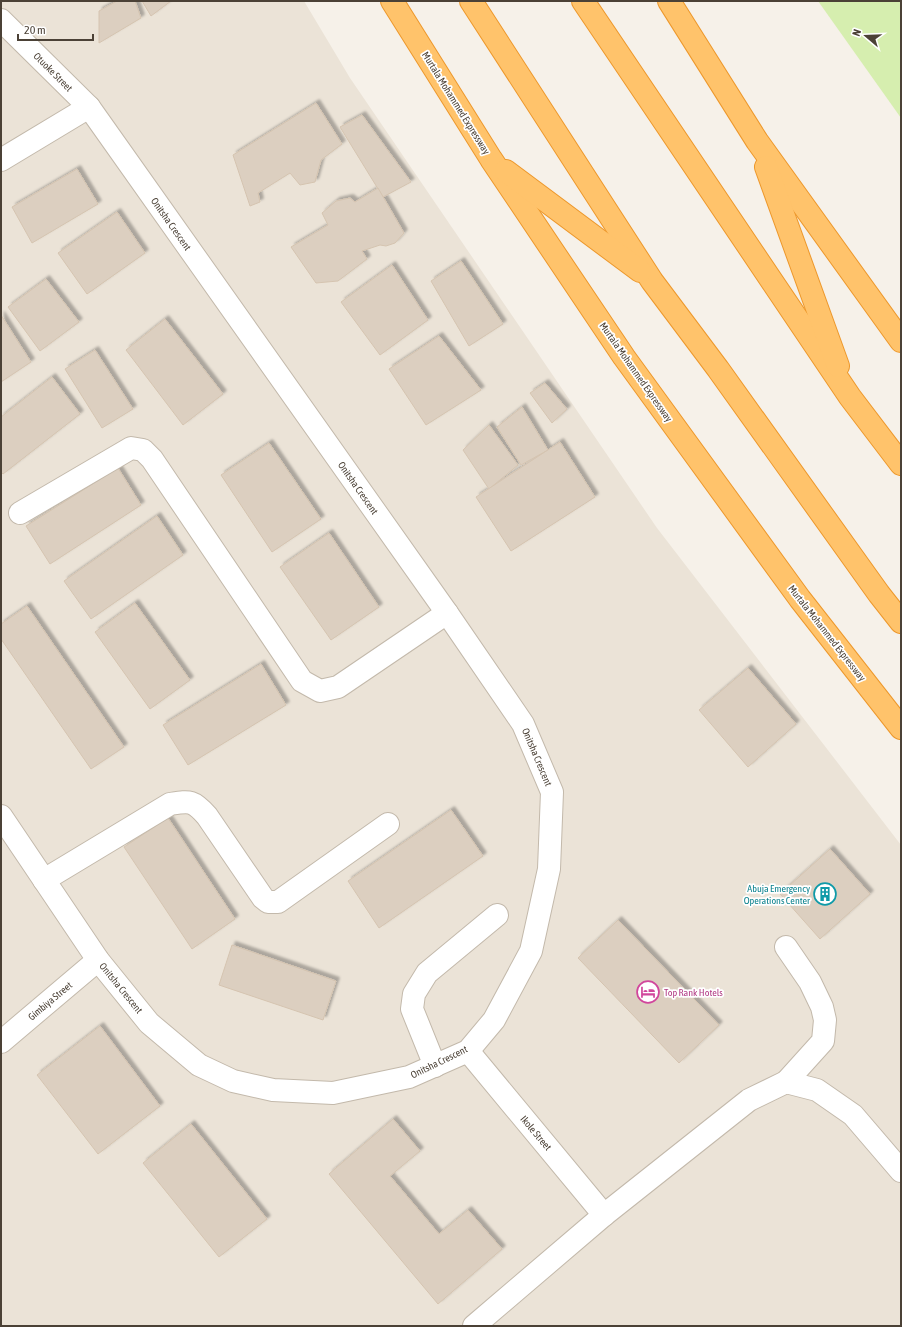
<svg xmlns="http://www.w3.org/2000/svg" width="902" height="1327" font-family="'Asap Condensed',sans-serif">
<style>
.residential{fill:#ebe3d7}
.green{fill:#d6eeaf}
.building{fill:#dccfc0;stroke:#d5c4b0;filter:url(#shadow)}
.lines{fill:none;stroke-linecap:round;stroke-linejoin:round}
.minor-casing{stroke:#c3b9ab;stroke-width:24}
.highway-casing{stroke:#ed982c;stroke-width:24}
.minor{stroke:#fff;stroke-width:22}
.highway{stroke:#ffc36b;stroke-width:22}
.labels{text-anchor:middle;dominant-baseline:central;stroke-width:3.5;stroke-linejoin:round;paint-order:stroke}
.street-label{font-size:10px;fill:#4b4136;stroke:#fff}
.culture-label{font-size:10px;fill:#0d838f;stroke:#fff;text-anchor:end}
.hotel-label{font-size:10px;fill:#b23c85;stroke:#fff;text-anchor:start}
</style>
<defs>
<filter id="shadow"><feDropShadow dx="3.5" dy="-3.5" stdDeviation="1" flood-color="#0004"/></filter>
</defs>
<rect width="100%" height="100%" fill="#f6f1e9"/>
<path class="residential" d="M1,1H304L350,78L657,528L901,845V1326H1Z"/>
<path class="green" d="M818,1H901V118Z"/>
<g class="building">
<path d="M117,1H135L141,18L99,43V11Z"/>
<path d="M142,1H171L151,16Z"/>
<path d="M316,103L342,144L321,160L315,182L300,185L290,173L258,193L260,202L250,206L233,155Z"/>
<path d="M362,115L411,182L383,197L340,127Z"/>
<path d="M77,169L98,204L32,243L12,207Z"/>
<path d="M378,188L404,233L395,243L386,246L380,245L362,251L367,259L338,281L316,283L291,247L328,225L322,213L336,201L350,198L355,202Z"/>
<path d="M117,212L145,253L87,294L58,253Z"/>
<path d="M461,261L503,324L469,346L431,281Z"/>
<path d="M392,265L428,320L380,355L341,302Z"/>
<path d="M46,279L79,322L40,351L8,307Z"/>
<path d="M1,315L31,362L1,382Z"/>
<path d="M165,319L223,394L183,425L126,350Z"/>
<path d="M439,336L481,390L426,425L389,369Z"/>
<path d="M95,350L133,409L102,428L65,369Z"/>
<path d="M52,377L80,414L3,474L1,472V417Z"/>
<path d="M545,383L567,409L552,423L530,393Z"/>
<path d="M522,407L548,450L521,465L497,427Z"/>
<path d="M489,425L518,465L489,489L463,450Z"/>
<path d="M560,442L595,497L511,551L476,497Z"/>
<path d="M269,443L321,519L272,552L221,475Z"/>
<path d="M118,468L141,505L50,564L26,526Z"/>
<path d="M157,516L183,555L91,619L64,581Z"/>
<path d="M329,533L379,607L331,640L280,567Z"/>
<path d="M135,603L190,680L150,709L95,632Z"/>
<path d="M27,606L124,747L91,769L1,639V624Z"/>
<path d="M261,664L286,705L188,765L163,725Z"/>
<path d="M748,668L796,724L748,767L699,710Z"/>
<path d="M451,810L483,856L379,928L348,881Z"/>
<path d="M168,818L235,919L192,949L124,847Z"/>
<path d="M830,849L870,894L820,939L780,894Z"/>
<path d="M618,920L719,1025L679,1063L578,958Z"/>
<path d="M232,945L336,981L323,1020L219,985Z"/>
<path d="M100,1026L160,1106L98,1154L37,1075Z"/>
<path d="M393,1119L420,1151L390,1176L439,1234L468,1210L502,1249L438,1304L329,1174Z"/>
<path d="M191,1124L267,1219L219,1257L143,1163Z"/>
</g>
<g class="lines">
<g class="minor-casing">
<g id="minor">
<path d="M1,20L89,107"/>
<path d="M1,160L89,107L447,613L523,724L552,792L549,869L531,951L494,1020L468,1051L409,1077L333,1093L273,1090L233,1081L199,1065L149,1023L98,960L1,816"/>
<path d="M20,513L131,448L143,450L152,459L302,681L320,691L338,687L447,613"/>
<path d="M44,880L170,804C190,801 193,800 207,816L263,898L268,902H278L388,824"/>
<path d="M786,947L810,982L822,1007L825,1020L823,1041L786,1082"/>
<path d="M1,1042L98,960"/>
<path d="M468,1051L604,1215"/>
<path d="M435,1066L412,1009L414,994L427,973L497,915"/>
<path d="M474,1326L604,1215L749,1100L786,1082L817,1090L853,1115L901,1171"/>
</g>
</g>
<g class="highway-casing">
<g id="highway">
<path d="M392,1L491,159L624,357L800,599L901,728"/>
<path d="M471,1L652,281L718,369L879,594L901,622"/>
<path d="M583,1L850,397L901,464"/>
<path d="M669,1L757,141L901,341"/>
<path d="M766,167L838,366"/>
<path d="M506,171L640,271"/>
</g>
</g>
<use href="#minor" class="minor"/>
<use href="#highway" class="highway"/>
</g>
<defs>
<g id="building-ring" transform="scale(1.15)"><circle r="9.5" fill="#fff" stroke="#0f9aa8" stroke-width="1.5"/><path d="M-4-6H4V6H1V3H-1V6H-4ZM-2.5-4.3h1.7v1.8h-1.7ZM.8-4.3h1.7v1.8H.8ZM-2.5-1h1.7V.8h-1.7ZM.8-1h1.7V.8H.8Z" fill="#0f9aa8"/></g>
<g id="hotel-ring" transform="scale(1.15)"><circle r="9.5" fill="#fff" stroke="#d1479c" stroke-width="1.5"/><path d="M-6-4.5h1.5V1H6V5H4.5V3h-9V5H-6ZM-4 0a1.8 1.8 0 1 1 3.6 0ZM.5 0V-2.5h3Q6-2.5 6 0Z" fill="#d1479c"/></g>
</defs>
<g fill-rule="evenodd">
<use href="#building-ring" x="825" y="894"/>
<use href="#hotel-ring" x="648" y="992"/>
</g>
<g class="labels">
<g class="street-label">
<text transform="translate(53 72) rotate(45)">Otuoke Street</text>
<text transform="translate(456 103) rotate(58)">Murtala Mohammed Expressway</text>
<text transform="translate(171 224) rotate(55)">Onitsha Crescent</text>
<text transform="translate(636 372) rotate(55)">Murtala Mohammed Expressway</text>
<text transform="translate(358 488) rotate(55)">Onitsha Crescent</text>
<text transform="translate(827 633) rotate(52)">Murtala Mohammed Expressway</text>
<text transform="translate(537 757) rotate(67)">Onitsha Crescent</text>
<text transform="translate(121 988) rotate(51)">Onitsha Crescent</text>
<text transform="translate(50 1001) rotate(-40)">Gimbiya Street</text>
<text transform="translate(439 1062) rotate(-26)">Onitsha Crescent</text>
<text transform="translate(536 1133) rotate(50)">Ikole Street</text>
</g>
<g class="culture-label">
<text x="810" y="888">Abuja Emergency<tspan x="810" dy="12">Operations Center</tspan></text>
</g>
<g class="hotel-label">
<text x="664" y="992">Top Rank Hotels</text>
</g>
</g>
<rect width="902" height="1327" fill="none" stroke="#4b4136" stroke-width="4"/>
<g transform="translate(866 36) rotate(289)" stroke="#ffffff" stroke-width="3" paint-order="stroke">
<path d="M0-3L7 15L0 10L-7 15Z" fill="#4b4136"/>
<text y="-6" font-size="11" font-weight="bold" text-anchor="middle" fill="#4b4136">N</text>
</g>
<path d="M18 34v6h75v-6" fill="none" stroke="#4b4136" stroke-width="2"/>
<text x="24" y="34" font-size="12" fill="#4b4136" stroke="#ffffff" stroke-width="3" paint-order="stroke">20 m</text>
</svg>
